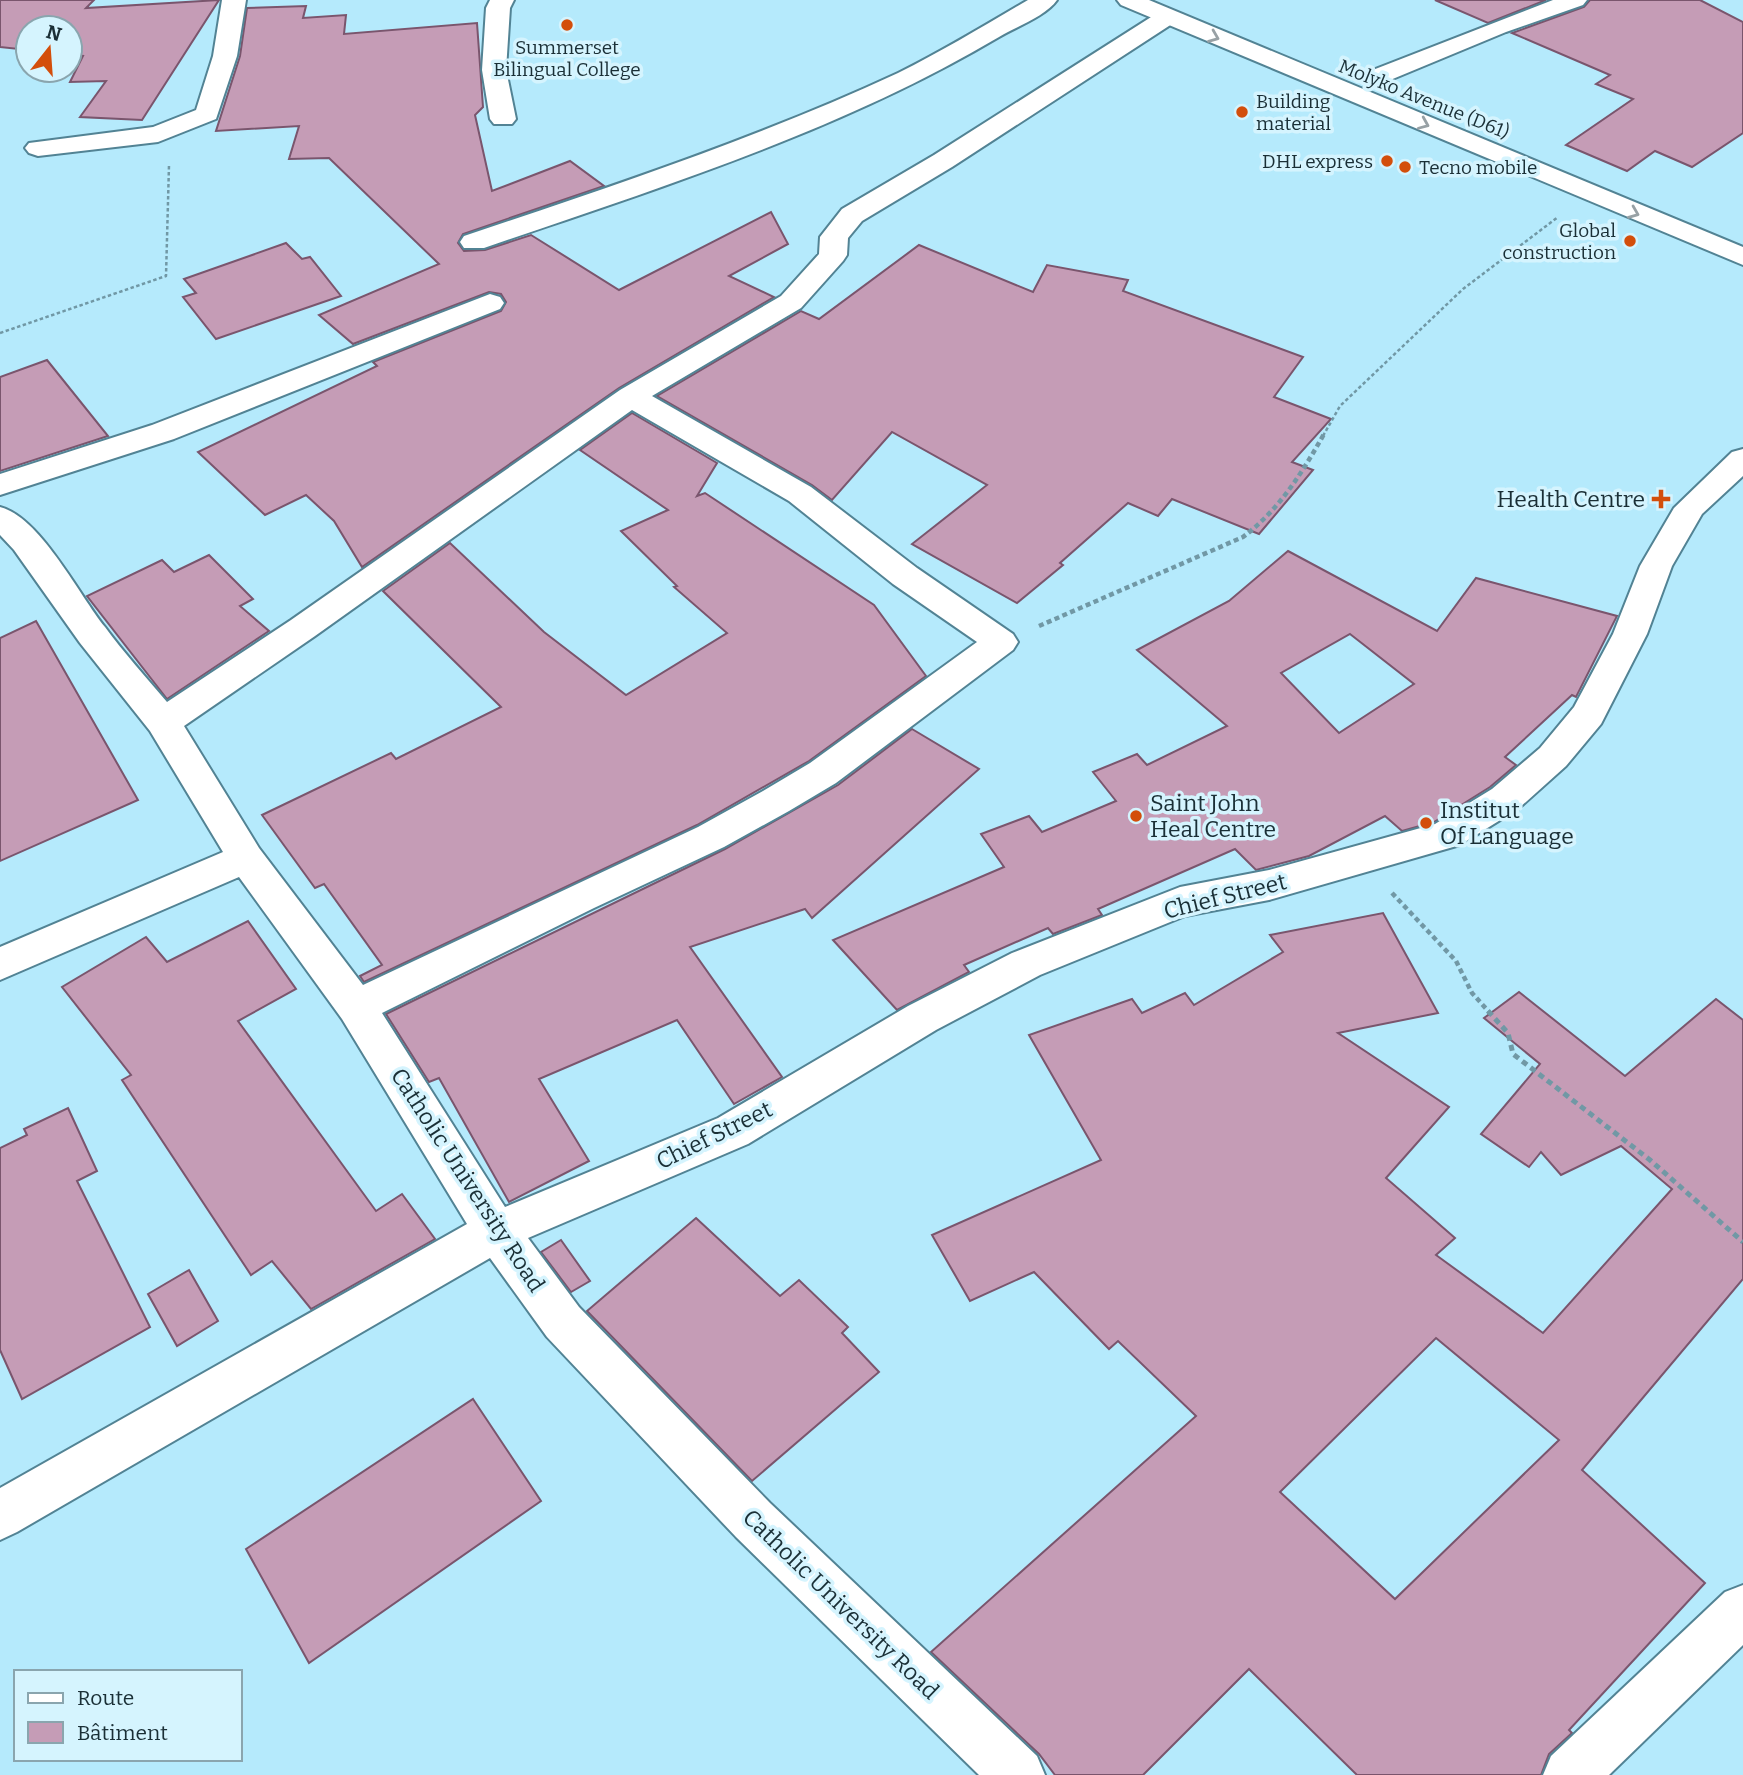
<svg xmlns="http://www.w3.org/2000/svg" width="1743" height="1775" font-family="Bitter,serif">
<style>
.building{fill:#c59cb6;stroke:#7a556d;stroke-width:2;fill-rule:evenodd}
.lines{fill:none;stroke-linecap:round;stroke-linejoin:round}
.street-casing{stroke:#528394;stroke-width:4}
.highway-casing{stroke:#528394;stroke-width:4}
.path-far2{stroke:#7198a5;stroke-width:2.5;stroke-dasharray:3.5 2.5;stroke-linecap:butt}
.path-far1{stroke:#7198a5;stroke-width:4.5;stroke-dasharray:5 3.5;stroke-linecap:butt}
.path{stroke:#7198a5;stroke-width:5;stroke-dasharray:6 4.5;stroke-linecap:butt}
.street{fill:#fff;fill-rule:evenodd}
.highway{fill:#fff;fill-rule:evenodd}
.oneway{stroke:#98a1a5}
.poi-dot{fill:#d34e0b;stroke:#d5f4fe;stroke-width:2.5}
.labels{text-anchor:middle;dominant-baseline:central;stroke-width:7;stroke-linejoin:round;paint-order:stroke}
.far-poi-label{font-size:19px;fill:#1a2f36;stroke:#d5f4fe;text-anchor:start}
.far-street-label{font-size:19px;fill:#1a2f36;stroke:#d5f4fe}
.poi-label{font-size:23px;fill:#1a2f36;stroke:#d5f4fe;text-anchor:start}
.street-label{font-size:23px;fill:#1a2f36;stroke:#d5f4fe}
</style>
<rect width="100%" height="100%" fill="#b5eafc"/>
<g class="building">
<path d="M0,0H94L86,8L219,0L142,120L80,117L106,81L70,82L83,56L70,55V28H28V50L0,47Z"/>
<path d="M1435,0H1546L1488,23Z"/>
<path d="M1590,0H1700L1743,22V133L1692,167L1655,151L1627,171L1566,145L1633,99L1596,84L1610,75L1512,33L1584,7Z"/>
<path d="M306,6L303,18L346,15L344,34L477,23L483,107L475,115L492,191L570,161L604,186L463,234L458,243L464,251L485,250L531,235L619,290L771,212L788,244L729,276L774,297L619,388L362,567L334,521L306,495L265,515L198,452L377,366L373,362L501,311L506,302L501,294L489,292L353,344L319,315L439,264L329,158L289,159L299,126L216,131L240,56L247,8Z"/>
<path d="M286,243L302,259L310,257L341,296L216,339L183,297L196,293L184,279Z"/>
<path d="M919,245L1033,292L1047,265L1128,280L1123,291L1303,357L1274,397L1331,419L1292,462L1313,470L1259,534L1172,499L1158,516L1128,503L1060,563L1063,565L1017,603L912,544L987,485L892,432L832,500L812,485L657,396L801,311L819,319Z"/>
<path d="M47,360L108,436L0,471V377Z"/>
<path d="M632,413L717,463L697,496L705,493L874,605L926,676L809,761L697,825L364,982L360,976L382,965L324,884L315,888L262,815L391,753L396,759L501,707L383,591L450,543L544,632L626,695L727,633L674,587L677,586L621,531L668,510L580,450Z"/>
<path d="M1288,551L1437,631L1476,578L1617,616L1576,697L1572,695L1505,757L1516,765L1490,787L1434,822L1402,831L1385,816L1309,856L1256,870L1235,849L1098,909L1102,915L1053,934L1048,928L964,965L969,972L897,1010L833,940L1004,867L981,834L1029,816L1042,832L1116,801L1093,772L1137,754L1147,765L1227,726L1137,650L1229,601ZM1350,634L1414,684L1339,733L1281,673Z"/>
<path d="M209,555L253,599L240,606L269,631L167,699L87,596L162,560L174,572Z"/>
<path d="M36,621L138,800L0,861V638Z"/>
<path d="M912,729L979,769L812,918L805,909L690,947L782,1077L734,1104L677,1020L539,1079L589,1161L509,1202L439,1078L429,1082L386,1014L725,849L838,785Z"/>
<path d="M1383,913L1438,1013L1338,1033L1449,1107L1386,1178L1455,1238L1436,1255L1543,1333L1672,1189L1621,1146L1561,1175L1541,1152L1529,1167L1481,1134L1540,1064L1484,1018L1519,992L1625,1076L1716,999L1743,1020V1279L1582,1470L1705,1583L1569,1730L1572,1733L1549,1754L1541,1775H1357L1249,1669L1143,1775H1055L1039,1754L931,1652L1196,1416L1118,1341L1109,1349L1034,1272L970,1301L932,1235L1101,1160L1029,1035L1132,999L1142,1013L1185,993L1194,1005L1283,952L1270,935ZM1436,1338L1559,1440L1395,1599L1280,1492Z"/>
<path d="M248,921L296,989L238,1021L376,1211L402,1194L435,1239L311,1309L272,1261L251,1275L122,1080L131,1075L62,987L146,937L167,962Z"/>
<path d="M68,1108L97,1171L77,1181L150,1327L22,1399L0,1350V1148L27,1135L24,1129Z"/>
<path d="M696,1218L780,1296L799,1280L848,1327L842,1333L879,1372L752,1481L587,1311Z"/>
<path d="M561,1240L590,1281L571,1292L541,1252Z"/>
<path d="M189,1270L218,1321L177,1346L148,1294Z"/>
<path d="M473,1399L541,1501L309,1663L246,1549Z"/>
</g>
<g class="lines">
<g class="street-casing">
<g id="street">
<path d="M222,0H246L237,56L216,119L158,142L38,156L29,153L25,148L29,143L153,127L196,110L213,56Z"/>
<path d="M490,0H514L510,8L506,70L516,119L512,124H494L490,119L482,70L486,8Z"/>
<path d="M1028,0H1057C1046,16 1016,27 999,37C839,132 658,188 484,248H464L460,242L464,236C610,187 758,138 898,73C943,51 985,25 1028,0Z"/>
<path d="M1553,0H1587L1583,5L1506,32L1383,83H1365L1362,78L1365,73Z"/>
<path d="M1167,10L1175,12L1179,17L1175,22L952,167L862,221L848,238L847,255L843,261L801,308L652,396L811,487L917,568L1013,634L1018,642L1013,650L836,783L789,811L724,847L594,908L382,1013L505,1207L718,1118L908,1006L1012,953L1180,887L1269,870L1435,824L1492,789L1540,748L1574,707L1613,634L1640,566L1674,508L1732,452L1743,449V476L1702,514L1672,566L1647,634L1601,724L1566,766L1518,809L1460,845L1269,900L1185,916L1040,975L936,1030L748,1144L528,1238L579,1307L770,1503L1037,1756L1045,1775H979L736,1537L547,1337L490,1258L17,1532L0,1540V1488L467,1224L342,1019L239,877L0,980V947L223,852L150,731L80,643L14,550L0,535V507C40,517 79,595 105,627C124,653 146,677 167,702L291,620L620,390L781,296L819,254L820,237L842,209L934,155L1159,12ZM632,410L789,501L893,584L977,642L810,763L763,791L698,827L363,985L259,848L184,726L315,636Z"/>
<path d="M490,294L500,297L504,303L500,309L174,439L0,495V474L152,425Z"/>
<path d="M1743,1585V1645L1609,1775H1543L1551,1756L1725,1592Z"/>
</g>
</g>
<g class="highway-casing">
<path id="highway" d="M1117,0H1149L1743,247V265L1121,5Z"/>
</g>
<g class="path-far2">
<path d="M0,333L166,276L169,165"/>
<path d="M1323,436L1340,406L1463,289L1558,217"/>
</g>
<g class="path-far1">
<path d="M1039,626L1243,537C1279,510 1302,473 1324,434"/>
<path d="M1392,893L1456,961L1472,993L1490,1013"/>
</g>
<path class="path" d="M1488,1011L1508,1033L1513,1054L1650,1160L1743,1242"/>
<use href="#street" class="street"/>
<use href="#highway" class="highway"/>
</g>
<defs><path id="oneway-chevron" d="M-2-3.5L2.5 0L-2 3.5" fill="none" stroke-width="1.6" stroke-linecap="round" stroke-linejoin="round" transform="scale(1.75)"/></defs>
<g class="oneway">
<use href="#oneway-chevron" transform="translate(1214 37) rotate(22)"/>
<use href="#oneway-chevron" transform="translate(1424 124) rotate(23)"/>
<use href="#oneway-chevron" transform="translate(1634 213) rotate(22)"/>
</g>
<g class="poi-dot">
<circle cx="567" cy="25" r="7"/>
<circle cx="1242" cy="112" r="7"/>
<circle cx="1387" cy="161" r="7"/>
<circle cx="1405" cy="167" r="7"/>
<circle cx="1630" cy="241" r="7"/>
<path d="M1657.5 488.5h7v7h7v7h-7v7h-7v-7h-7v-7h7z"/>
<circle cx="1136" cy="816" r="7"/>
<circle cx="1426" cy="823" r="7"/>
</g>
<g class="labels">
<g class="far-poi-label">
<text x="567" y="47" text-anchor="middle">Summerset<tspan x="567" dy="22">Bilingual College</tspan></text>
<text x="1256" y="101">Building<tspan x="1256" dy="22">material</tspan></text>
<text x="1373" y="161" text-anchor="end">DHL express</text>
<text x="1419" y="167">Tecno mobile</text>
<text x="1616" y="230" text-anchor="end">Global<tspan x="1616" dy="22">construction</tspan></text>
</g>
<g class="far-street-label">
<text transform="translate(1424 99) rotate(22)">Molyko Avenue (D61)</text>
</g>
<g class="poi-label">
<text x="1645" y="499" text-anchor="end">Health Centre</text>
<text x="1150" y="803">Saint John<tspan x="1150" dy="26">Heal Centre</tspan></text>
<text x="1440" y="810">Institut<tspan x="1440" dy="26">Of Language</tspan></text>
</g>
<g class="street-label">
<text transform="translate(1225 896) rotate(-14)">Chief Street</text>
<text transform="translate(714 1135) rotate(-26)">Chief Street</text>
<text transform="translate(468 1180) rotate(57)">Catholic University Road</text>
<text transform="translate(841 1604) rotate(44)">Catholic University Road</text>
</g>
</g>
<rect x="14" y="1670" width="228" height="91" fill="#d5f4fe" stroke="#8aa5ae" stroke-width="2"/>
<rect x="28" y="1693" width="35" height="10" fill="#ffffff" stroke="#8aa5ae" stroke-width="2"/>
<text x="77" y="1705" font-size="21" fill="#1a2f36">Route</text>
<rect x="28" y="1722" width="35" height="21" fill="#c59cb6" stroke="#8aa5ae" stroke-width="2"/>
<text x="77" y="1740" font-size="21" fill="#1a2f36">Bâtiment</text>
<g transform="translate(49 49) rotate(17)"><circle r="33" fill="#d5f4fe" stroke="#8aa5ae" stroke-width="2"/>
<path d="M0-5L12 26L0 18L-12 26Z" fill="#d34e0b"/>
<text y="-10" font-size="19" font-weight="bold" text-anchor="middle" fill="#1a2f36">N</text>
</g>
</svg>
